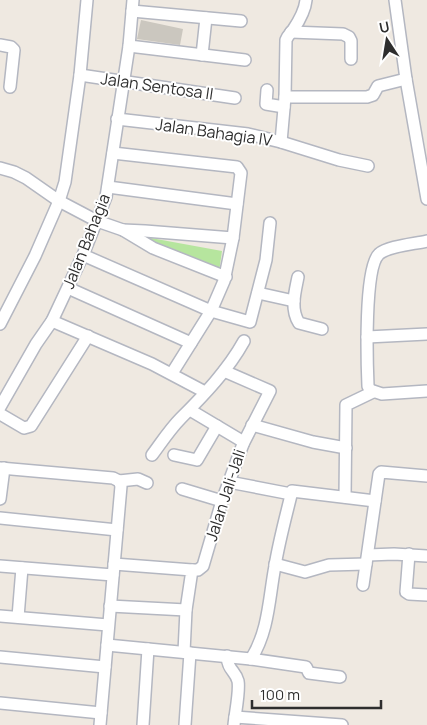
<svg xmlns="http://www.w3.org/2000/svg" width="427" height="725" font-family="Manrope,sans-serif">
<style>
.green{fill:#b6e59e}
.building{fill:#cbc7bf}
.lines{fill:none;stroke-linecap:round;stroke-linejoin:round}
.minor-casing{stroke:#b4b7c1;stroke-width:14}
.minor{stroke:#fff;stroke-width:11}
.labels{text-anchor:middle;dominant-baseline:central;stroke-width:4;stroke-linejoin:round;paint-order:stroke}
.street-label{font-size:16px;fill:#2e2e2e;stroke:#fff}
</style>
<rect width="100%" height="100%" fill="#efe9e1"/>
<path class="green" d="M140,236L222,251L219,272H214Z"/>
<path class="building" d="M141,20L183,29L180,45L137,39Z"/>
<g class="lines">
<g class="minor-casing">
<g id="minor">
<path d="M395,0L406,79L427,199"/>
<path d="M132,11L241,21"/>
<path d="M291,32L343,34L349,37L351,41V59"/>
<path d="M0,45L11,47L14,50L10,87"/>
<path d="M129,46L245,60"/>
<path d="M202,55L206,18"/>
<path d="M80,75L235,98"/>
<path d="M267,90L266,104L284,107"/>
<path d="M285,97H367L373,95L378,86L406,79"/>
<path d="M117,119L248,134L281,142L339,160L368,166"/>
<path d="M281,142L285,97L286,40C288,35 290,34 293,30C299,21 305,11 306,0"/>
<path d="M113,153L237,167L241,173L233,238L224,281L211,311L174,370"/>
<path d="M0,168L14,172L26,178L59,201L97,221L123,230L153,248L226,277"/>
<path d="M108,187L237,204"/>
<path d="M123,230L145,231L233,238"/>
<path d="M427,241C415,244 388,246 379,254C364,268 367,363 368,386L370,390L382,394L427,391"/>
<path d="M83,255L211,311L250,322L266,260L270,223"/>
<path d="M298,277C295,292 290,309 299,323L322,329"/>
<path d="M68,288L191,343"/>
<path d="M258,293L294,301"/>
<path d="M52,321L152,364L205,392"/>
<path d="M0,324L35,256L59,201L65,182L80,75L87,0"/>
<path d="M367,337L427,334"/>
<path d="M224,371L270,391L243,444"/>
<path d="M0,407L36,344L52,321L83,255L106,197L129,46L133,0"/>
<path d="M190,410L242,441L243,444L222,501L203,566L198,570H192"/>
<path d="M0,414L24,428L31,426L88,336"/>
<path d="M252,425L313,442L346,448"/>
<path d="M152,455C161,443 170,429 181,418C204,395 228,370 244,341"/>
<path d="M174,455L197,460L217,426"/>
<path d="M0,468L113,478L119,481L121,486L100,725"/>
<path d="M119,481L138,479L147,483"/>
<path d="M229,482L291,494"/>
<path d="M182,489L222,501"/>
<path d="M345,497L346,405L373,392"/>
<path d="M0,499L4,468"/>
<path d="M0,518L117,530"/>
<path d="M409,554L406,592L409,594L427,595"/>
<path d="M368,555L394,554L427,556"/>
<path d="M114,564L192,570L186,610L184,652"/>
<path d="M275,564L305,572L329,565L366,564"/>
<path d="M0,566L113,575"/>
<path d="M363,585L379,474L381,472L427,476"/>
<path d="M110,606L186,610"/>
<path d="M0,616L108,625"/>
<path d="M18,617L22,568"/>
<path d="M107,645L251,659L306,667L309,673L340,677"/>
<path d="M227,656C228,671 235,670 238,681C240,691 235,714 234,725"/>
<path d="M0,657L105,667"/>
<path d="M251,659C269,631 269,597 275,566C279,541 286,516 292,491L375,501"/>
<path d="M0,703L101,713"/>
<path d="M235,717L342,725"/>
<path d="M143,725L148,649"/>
<path d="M185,725L190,653"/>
</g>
</g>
<use href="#minor" class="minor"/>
</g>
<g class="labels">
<g class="street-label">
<text transform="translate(157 86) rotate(8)">Jalan Sentosa II</text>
<text transform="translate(214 132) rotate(8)">Jalan Bahagia IV</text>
<text transform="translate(86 241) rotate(-68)">Jalan Bahagia</text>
<text transform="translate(225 495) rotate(-72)">Jalan Jali-Jali</text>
</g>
</g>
<g transform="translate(387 40) rotate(348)" stroke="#ffffff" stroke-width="4" paint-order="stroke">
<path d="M0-4L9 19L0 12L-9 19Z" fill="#2e2e2e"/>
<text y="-8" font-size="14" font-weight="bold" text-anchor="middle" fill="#2e2e2e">U</text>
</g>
<path d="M252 700v8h129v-8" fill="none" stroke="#2e2e2e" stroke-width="2.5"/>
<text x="260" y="700" font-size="15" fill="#2e2e2e" stroke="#ffffff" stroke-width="4" paint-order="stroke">100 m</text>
</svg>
